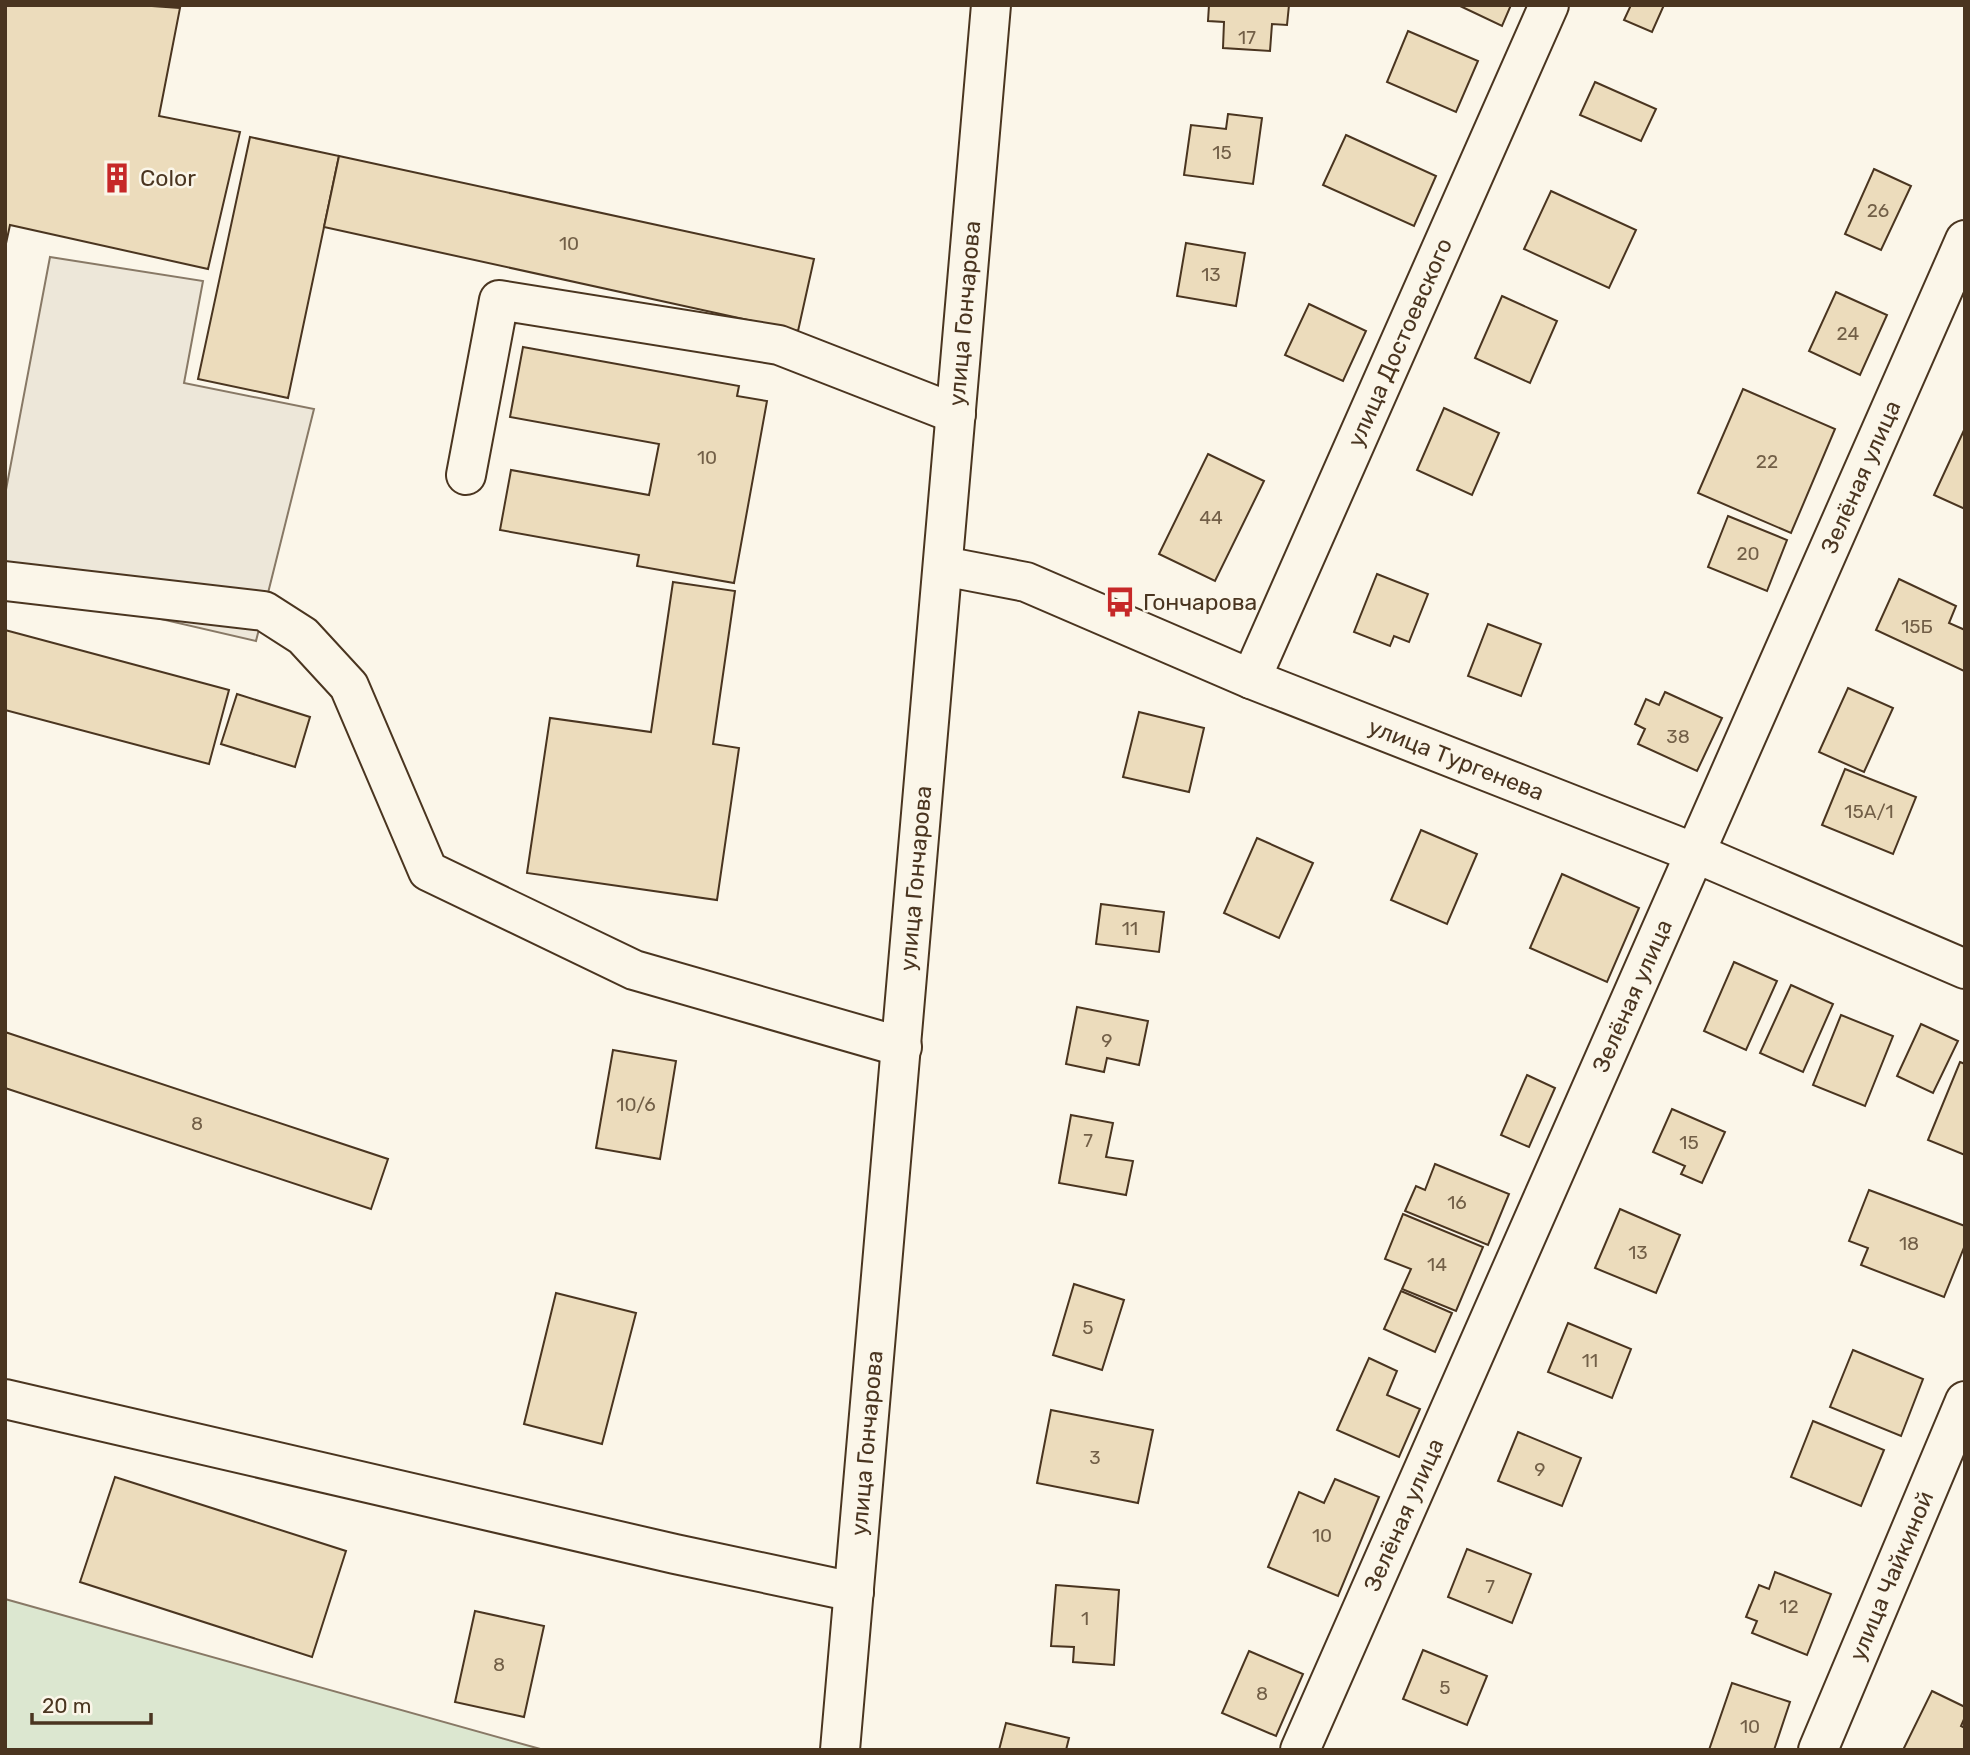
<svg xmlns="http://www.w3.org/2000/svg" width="1970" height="1755" font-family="Rubik,sans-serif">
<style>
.green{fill:#dce7d0;stroke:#887966;stroke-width:2}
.parking{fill:#ede7d9;stroke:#887966;stroke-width:2}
.building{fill:#ecdcbc;stroke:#4a3520;stroke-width:2}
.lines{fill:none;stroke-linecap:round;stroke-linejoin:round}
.minor-casing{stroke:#4a3520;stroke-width:42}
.major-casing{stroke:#4a3520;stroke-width:42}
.minor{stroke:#fbf6e9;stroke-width:38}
.major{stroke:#fbf6e9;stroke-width:38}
.labels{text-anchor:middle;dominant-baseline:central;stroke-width:5;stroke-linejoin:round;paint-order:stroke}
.number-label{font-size:19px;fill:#725f47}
.poi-label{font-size:23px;fill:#4a3520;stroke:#fbf6e9;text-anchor:start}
.street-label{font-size:23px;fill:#4a3520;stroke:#fbf6e9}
</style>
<rect width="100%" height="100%" fill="#fbf6e9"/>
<path class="green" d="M5,1599L544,1750H5Z"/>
<path class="parking" d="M50,257L203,281L184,383L314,409L256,641L5,583V495Z"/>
<g class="building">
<path d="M5,5H138L180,8L159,116L240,132L208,269L10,225L5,248Z"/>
<path d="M1209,5H1289L1287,25L1272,24L1270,51L1223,48L1224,22L1208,21Z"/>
<path d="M1458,5H1511L1502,26Z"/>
<path d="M1631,5H1664L1652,32L1624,20Z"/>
<path d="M1408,31L1478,61L1456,112L1387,82Z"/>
<path d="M1595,82L1656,109L1641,141L1580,115Z"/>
<path d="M1228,114L1262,118L1253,184L1184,175L1191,125L1226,129Z"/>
<path d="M1346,135L1436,176L1414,226L1323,185Z"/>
<path d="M250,137L339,156L288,398L198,379Z"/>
<path d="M339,156L814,259L798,331L324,227Z"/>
<path d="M1874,169L1911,186L1881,250L1845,234Z"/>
<path d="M1551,191L1636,230L1609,288L1524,249Z"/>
<path d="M1186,243L1245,253L1236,306L1177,296Z"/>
<path d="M1836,292L1887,315L1860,375L1809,351Z"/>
<path d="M1502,296L1557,321L1530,383L1475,358Z"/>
<path d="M1309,304L1366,331L1343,381L1285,355Z"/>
<path d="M523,347L739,386L737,396L767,401L734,583L637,566L639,555L500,530L511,470L649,495L659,444L510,417Z"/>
<path d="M1743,389L1835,429L1791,533L1698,493Z"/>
<path d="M1444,408L1499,433L1472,495L1417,470Z"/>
<path d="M1965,428V509L1934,495Z"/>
<path d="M1208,454L1264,481L1215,581L1159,554Z"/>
<path d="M1728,516L1787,540L1767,591L1708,567Z"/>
<path d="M1377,574L1428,594L1409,642L1394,636L1390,646L1354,632Z"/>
<path d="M1899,579L1956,606L1949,623L1965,630L1964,671L1876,630Z"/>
<path d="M673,582L735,591L713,744L739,748L717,900L527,873L550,718L651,732Z"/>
<path d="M1488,624L1541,644L1521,696L1468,676Z"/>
<path d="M5,630L229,690L209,764L5,710Z"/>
<path d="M1848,688L1893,708L1864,772L1819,752Z"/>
<path d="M1665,692L1722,718L1697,771L1638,744L1645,729L1635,724L1646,699L1659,705Z"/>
<path d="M237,694L310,717L295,767L221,744Z"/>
<path d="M1139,712L1204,728L1189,792L1123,777Z"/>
<path d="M1845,769L1916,797L1893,854L1822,825Z"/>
<path d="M1421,830L1477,854L1447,924L1391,900Z"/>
<path d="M1257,838L1313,863L1279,938L1224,913Z"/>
<path d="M1562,874L1639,908L1607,982L1530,948Z"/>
<path d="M1101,904L1164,912L1159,952L1096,944Z"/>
<path d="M1734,962L1777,981L1746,1050L1704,1031Z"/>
<path d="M1791,985L1833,1004L1803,1072L1760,1053Z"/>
<path d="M1077,1007L1148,1021L1139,1065L1107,1058L1104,1072L1066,1064Z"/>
<path d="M1841,1015L1893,1036L1865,1106L1813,1085Z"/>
<path d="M1921,1024L1958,1041L1933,1093L1897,1076Z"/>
<path d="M5,1032L388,1159L371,1209L5,1088Z"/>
<path d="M613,1050L676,1061L660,1159L596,1148Z"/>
<path d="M1960,1062L1965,1064V1155L1928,1140Z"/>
<path d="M1527,1075L1555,1088L1529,1147L1501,1135Z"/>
<path d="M1672,1109L1725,1132L1702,1183L1681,1174L1685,1166L1653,1152Z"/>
<path d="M1071,1115L1113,1123L1106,1157L1133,1161L1126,1195L1059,1183Z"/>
<path d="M1435,1164L1509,1194L1488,1245L1405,1211L1416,1186L1425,1190Z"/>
<path d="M1869,1190L1965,1226V1245L1944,1297L1861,1265L1868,1248L1849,1241Z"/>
<path d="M1620,1209L1680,1235L1656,1293L1595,1268Z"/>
<path d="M1403,1214L1483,1247L1456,1311L1402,1289L1411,1269L1385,1259Z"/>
<path d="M1074,1284L1124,1300L1102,1370L1053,1355Z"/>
<path d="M1401,1291L1452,1313L1435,1352L1384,1329Z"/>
<path d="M556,1293L636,1313L602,1444L524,1424Z"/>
<path d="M1568,1323L1631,1349L1612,1398L1548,1372Z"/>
<path d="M1853,1350L1923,1379L1901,1436L1830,1407Z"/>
<path d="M1369,1358L1397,1371L1387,1395L1420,1409L1399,1457L1337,1430Z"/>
<path d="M1051,1410L1153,1430L1138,1503L1037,1483Z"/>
<path d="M1813,1421L1884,1450L1861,1506L1791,1477Z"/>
<path d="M1518,1432L1581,1458L1562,1506L1498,1481Z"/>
<path d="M115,1477L346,1551L312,1657L80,1582Z"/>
<path d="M1335,1479L1379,1497L1338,1596L1268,1567L1299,1492L1324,1503Z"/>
<path d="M1467,1549L1531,1574L1512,1623L1448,1597Z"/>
<path d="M1775,1572L1831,1594L1807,1655L1752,1633L1757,1621L1746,1617L1759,1585L1769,1589Z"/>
<path d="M1056,1585L1119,1590L1114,1665L1073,1662L1074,1647L1051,1646Z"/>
<path d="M475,1611L544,1626L524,1717L455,1702Z"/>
<path d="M1423,1650L1487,1676L1467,1725L1403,1699Z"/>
<path d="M1249,1651L1303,1674L1276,1736L1222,1713Z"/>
<path d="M1732,1683L1790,1702L1774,1750H1709Z"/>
<path d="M1932,1691L1965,1707V1717L1961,1726L1965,1728V1750H1903Z"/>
<path d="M1006,1723L1069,1738L1066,1750H999Z"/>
</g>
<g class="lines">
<g class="minor-casing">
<g id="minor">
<path d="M466,475L499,300L779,345L956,414"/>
<path id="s1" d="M943,566L1026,582L1251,679L1695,853L1965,969"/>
<path d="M5,581L264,611L303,636L349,686L428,871L634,970L902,1047"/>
<path id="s2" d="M1251,679L1549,5"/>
<path d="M5,1399L675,1554L854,1592"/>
<path id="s3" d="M1300,1750L1965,240"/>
<path id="s4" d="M1818,1750L1965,1401"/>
</g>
</g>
<g class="major-casing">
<g id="major">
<path id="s5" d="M840,1750L991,5"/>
</g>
</g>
<use href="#minor" class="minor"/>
<use href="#major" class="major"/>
</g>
<defs>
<g id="building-bare" transform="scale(2.415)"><path d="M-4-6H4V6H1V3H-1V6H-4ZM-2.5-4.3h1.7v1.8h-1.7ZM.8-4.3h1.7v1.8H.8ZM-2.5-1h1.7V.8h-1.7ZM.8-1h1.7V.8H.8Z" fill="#c62828" stroke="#fbf6e9" stroke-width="2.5" paint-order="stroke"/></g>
<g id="bus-bare" transform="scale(2.415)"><path d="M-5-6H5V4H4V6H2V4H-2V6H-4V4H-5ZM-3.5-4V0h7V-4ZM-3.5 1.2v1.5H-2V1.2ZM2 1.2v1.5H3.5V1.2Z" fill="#c62828" stroke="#fbf6e9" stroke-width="2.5" paint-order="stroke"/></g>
</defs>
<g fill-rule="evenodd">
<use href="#building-bare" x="117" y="178"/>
<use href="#bus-bare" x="1120" y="602"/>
</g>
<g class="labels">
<g class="number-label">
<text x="1247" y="37">17</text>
<text x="1222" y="152">15</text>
<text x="1878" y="210">26</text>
<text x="569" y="243">10</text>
<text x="1211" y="274">13</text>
<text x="1848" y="333">24</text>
<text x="707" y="457">10</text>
<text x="1767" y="461">22</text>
<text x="1211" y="517">44</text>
<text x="1748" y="553">20</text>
<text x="1917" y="626">15Б</text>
<text x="1678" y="736">38</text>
<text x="1869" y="811">15А/1</text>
<text x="1130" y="928">11</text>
<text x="1107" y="1040">9</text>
<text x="636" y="1104">10/6</text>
<text x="197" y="1123">8</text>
<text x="1088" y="1140">7</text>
<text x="1689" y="1142">15</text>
<text x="1457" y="1202">16</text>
<text x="1909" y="1243">18</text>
<text x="1638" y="1252">13</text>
<text x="1437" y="1264">14</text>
<text x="1088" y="1327">5</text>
<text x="1590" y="1360">11</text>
<text x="1095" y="1457">3</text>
<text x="1540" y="1469">9</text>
<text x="1322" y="1535">10</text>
<text x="1490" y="1586">7</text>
<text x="1789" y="1606">12</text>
<text x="1085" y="1618">1</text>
<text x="499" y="1664">8</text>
<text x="1445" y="1687">5</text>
<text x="1262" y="1693">8</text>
<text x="1750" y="1726">10</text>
</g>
<g class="poi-label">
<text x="140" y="178">Color</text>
<text x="1143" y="602">Гончарова</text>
</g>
<g class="street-label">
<text stroke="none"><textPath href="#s5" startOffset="1442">улица Гончарова</textPath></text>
<text stroke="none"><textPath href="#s2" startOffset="368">улица Достоевского</textPath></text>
<text stroke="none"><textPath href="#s3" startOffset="1391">Зелёная улица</textPath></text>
<text stroke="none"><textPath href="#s1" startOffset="550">улица Тургенева</textPath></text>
<text stroke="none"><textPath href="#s5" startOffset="875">улица Гончарова</textPath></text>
<text stroke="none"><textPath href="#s3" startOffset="824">Зелёная улица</textPath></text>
<text stroke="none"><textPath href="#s5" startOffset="308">улица Гончарова</textPath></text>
<text stroke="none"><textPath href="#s3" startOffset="257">Зелёная улица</textPath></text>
<text stroke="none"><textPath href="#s4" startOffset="189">улица Чайкиной</textPath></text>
</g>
</g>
<rect width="1970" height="1755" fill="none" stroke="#4a3520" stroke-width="14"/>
<path d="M32 1713v10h119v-10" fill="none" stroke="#4a3520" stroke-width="3.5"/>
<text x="42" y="1713" font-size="21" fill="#4a3520" stroke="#fbf6e9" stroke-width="5" paint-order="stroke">20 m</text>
</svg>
